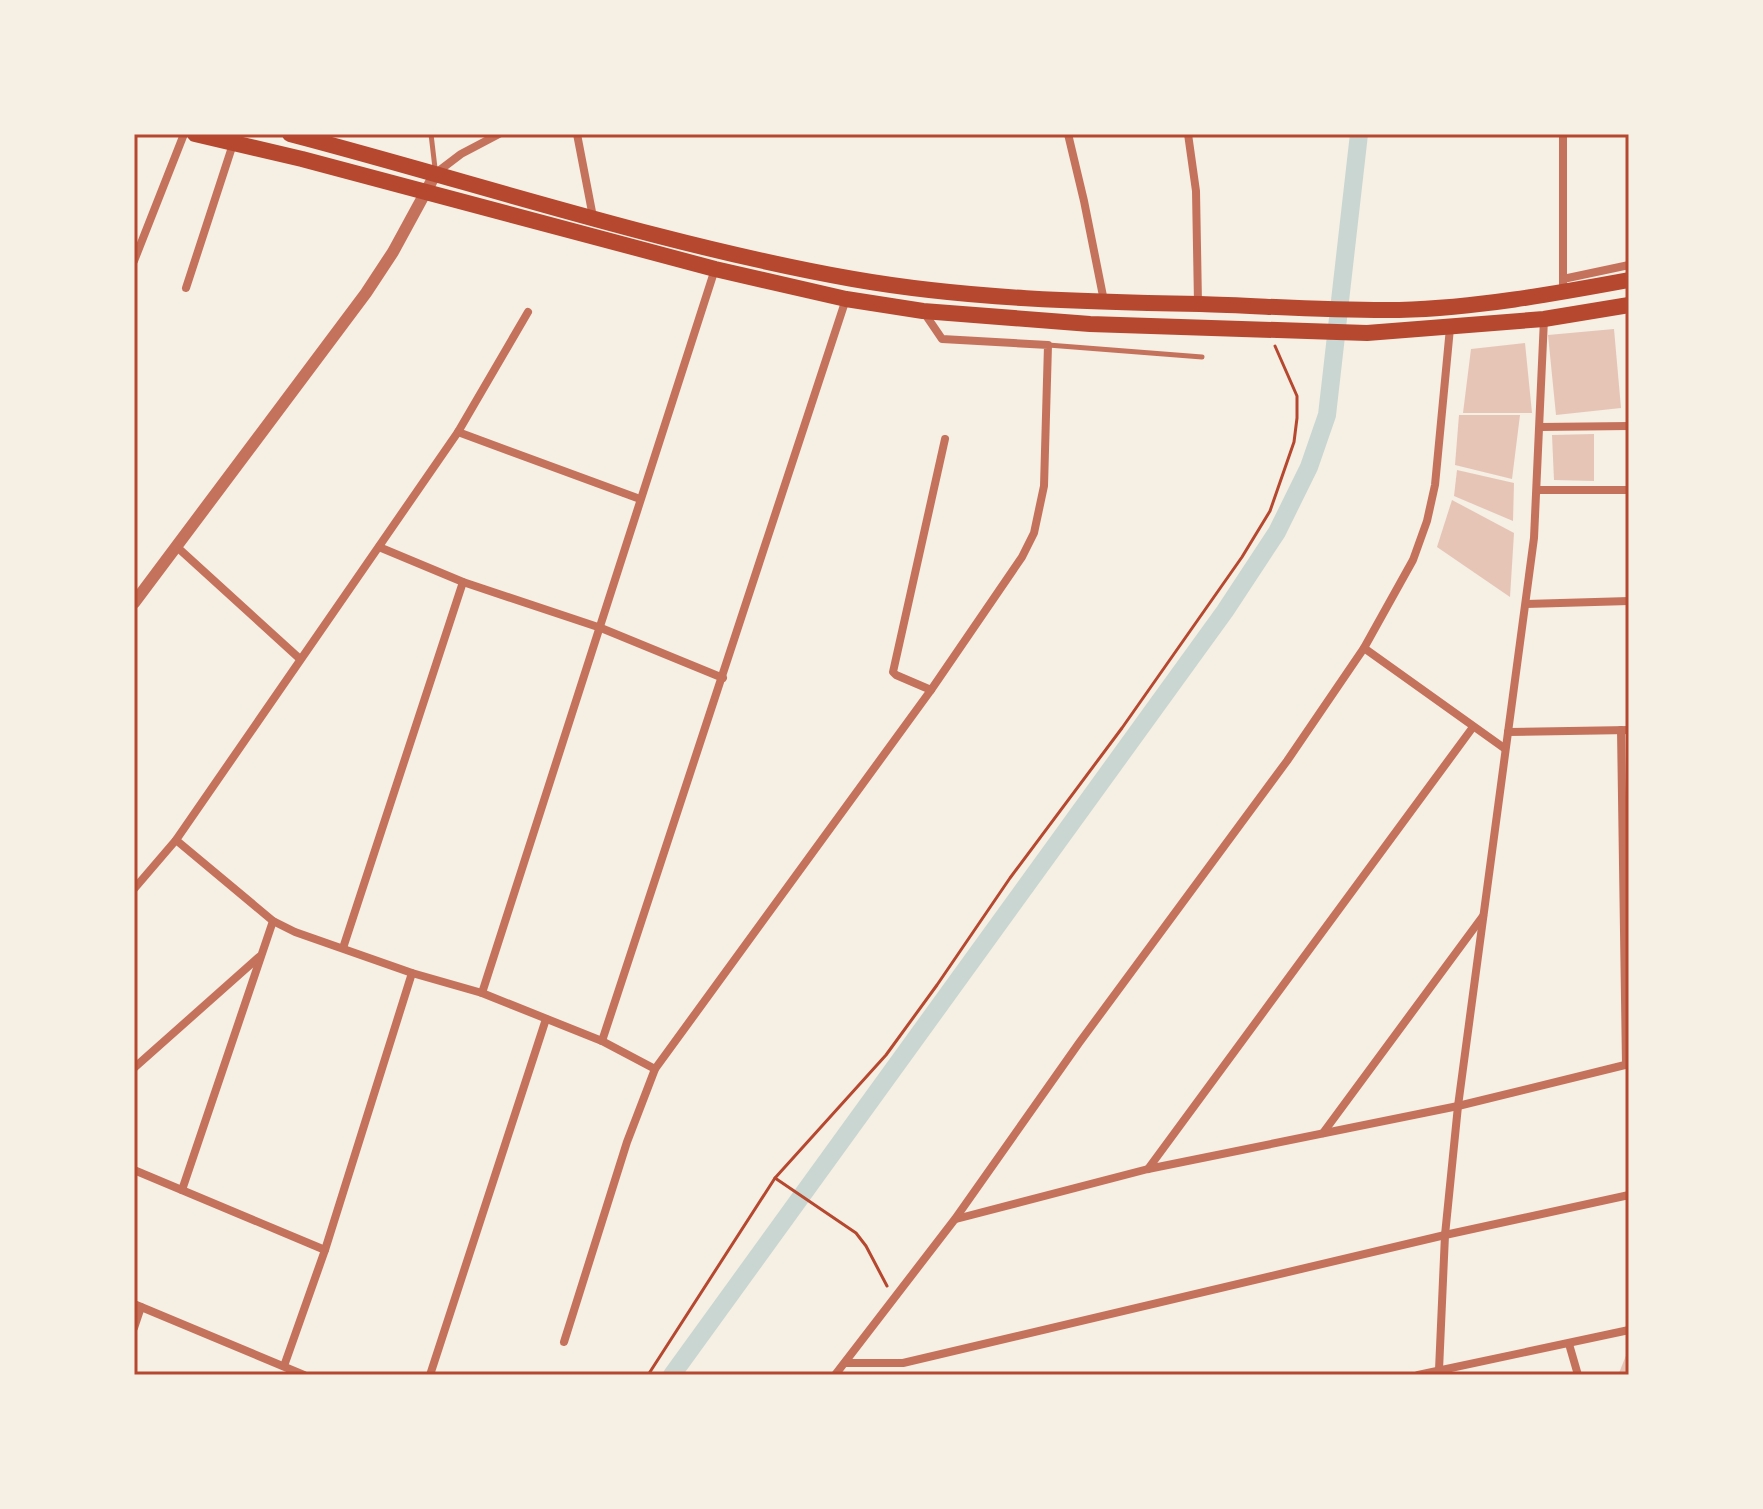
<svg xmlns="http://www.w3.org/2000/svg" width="1763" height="1509" font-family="Quicksand,sans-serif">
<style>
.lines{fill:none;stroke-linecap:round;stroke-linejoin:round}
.canal{stroke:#c9d6d2;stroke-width:18}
.building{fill:#e6c5b7}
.path{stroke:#b5482f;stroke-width:3}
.service{stroke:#c5725c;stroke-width:5}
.minor{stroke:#c5725c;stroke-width:8}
.tertiary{stroke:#c5725c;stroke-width:12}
.trunk{stroke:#b5482f;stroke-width:16}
.neatline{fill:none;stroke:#b5482f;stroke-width:3}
</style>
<rect width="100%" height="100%" fill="#f6efe4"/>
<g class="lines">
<path class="canal" d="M672,1375L1225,611L1277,532L1309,467L1327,415L1359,134"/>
</g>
<g class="building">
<path d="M1614,329L1621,408L1556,415L1548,335Z"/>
<path d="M1525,343L1532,413H1463L1471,349Z"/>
<path d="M1459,415H1520L1512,479L1455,465Z"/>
<path d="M1594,434V481L1554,480L1552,435Z"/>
<path d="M1457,470L1514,483L1513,521L1454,496Z"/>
<path d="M1452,500L1514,533L1510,597L1437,547Z"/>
<path d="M1629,1348V1375H1619V1373Z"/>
</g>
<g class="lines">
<g class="path">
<path d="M775,1178L856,1233L866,1246L887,1286"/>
<path d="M648,1375L775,1178L886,1055L937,985L1010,878L1122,728L1242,557L1270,511L1294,442L1297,418V396L1275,346"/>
</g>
<g class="service">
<path d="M431,134L435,168"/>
<path d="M1048,345L1202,357"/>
</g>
<g class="minor">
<path d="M577,134L593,217"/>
<path d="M1068,134L1084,201L1104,301"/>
<path d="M1188,134L1196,191L1198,303"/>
<path d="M436,173L461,154L499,134"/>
<path d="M134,261L184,134"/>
<path d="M1563,279L1629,265"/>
<path d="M186,288L233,144"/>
<path d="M1563,293V134"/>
<path d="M1541,427L1629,426"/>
<path d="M458,432L640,499"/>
<path d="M1537,490H1629"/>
<path d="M177,547L300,659"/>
<path d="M379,547L463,582L601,628L723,678"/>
<path d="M1526,604L1629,601"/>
<path d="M1364,648L1504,748"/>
<path d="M931,690L896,675L893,672L945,439"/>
<path d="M1621,730L1626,1065"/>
<path d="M1508,732L1629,730"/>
<path d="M176,840L273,921L295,932L412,973L482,993L602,1041L655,1069"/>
<path d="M134,889L176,840L458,432L528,312"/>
<path d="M343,948L463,582"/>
<path d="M482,993L715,269"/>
<path d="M602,1041L846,299"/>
<path d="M134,1068L259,957"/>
<path d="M1323,1133L1483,916"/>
<path d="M1148,1169L1473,727"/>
<path d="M134,1170L325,1250"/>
<path d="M182,1190L273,921"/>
<path d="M956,1219L1148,1169L1458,1106L1629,1064"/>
<path d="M134,1304L304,1375"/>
<path d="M134,1328L141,1307"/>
<path d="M564,1342L627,1142L655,1069L931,690L1022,557L1034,533L1044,486L1048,345L942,339L923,311"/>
<path d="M1569,1344L1578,1375"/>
<path d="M845,1363H903L1445,1235L1629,1195"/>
<path d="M284,1366L325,1250L412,973"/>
<path d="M1439,1370L1445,1235L1458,1106L1534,538L1544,319"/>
<path d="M430,1375L546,1019"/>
<path d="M835,1375L955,1219L1079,1043L1287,761L1364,648L1413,560L1427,521L1435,485L1450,328"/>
<path d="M1418,1375L1629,1330"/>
</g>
<path class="tertiary" d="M134,603L366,293L393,252L436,173"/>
<g class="trunk">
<path d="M195,134L302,159L715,269L846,299L923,311L1090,324L1367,333L1544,319L1629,305"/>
<path d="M290,134C477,183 662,245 853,279C967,299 1085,302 1200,304C1266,306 1333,311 1399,310C1476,308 1553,294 1629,280"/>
</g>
</g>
<rect width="1763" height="1509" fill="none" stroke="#f6efe4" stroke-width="272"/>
<rect x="136" y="136" width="1491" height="1237" class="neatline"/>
</svg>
